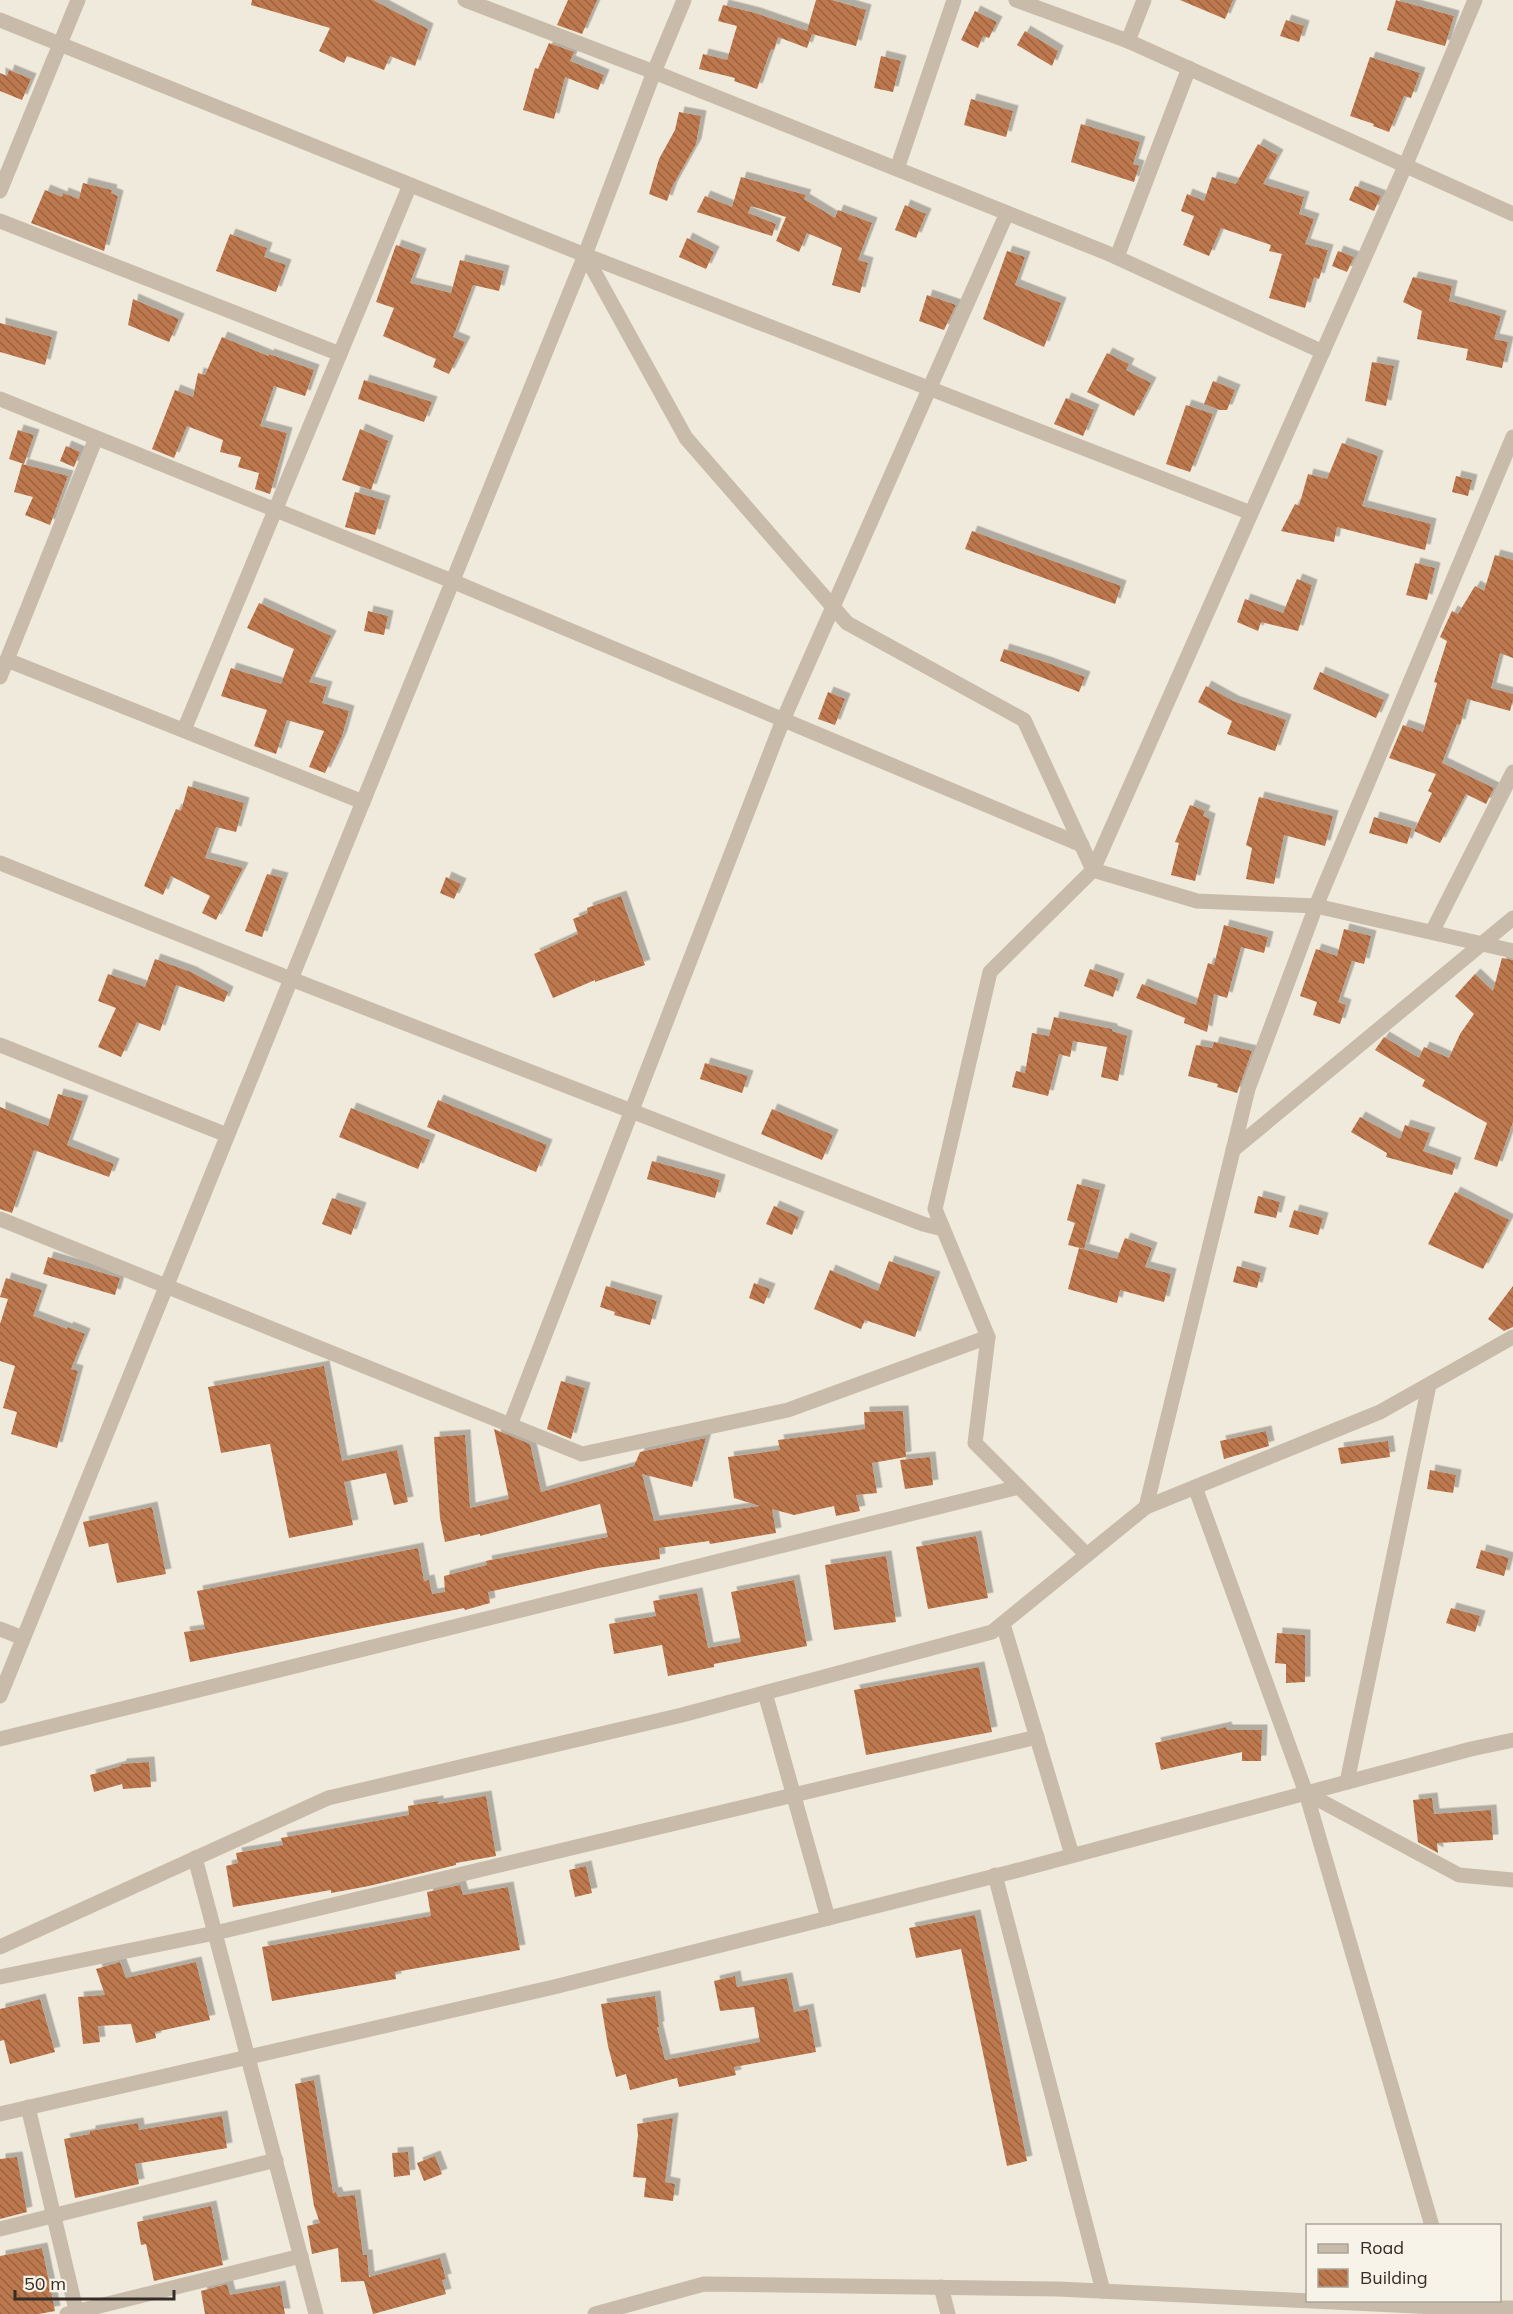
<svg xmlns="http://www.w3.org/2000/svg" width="1513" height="2314" font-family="Mulish,sans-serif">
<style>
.building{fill:url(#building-back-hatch);filter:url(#shadow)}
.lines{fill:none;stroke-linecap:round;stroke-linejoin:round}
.minor{stroke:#c8bba9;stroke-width:15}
</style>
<defs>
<pattern id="building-back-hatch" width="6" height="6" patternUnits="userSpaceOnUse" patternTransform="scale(1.5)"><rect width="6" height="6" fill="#be784d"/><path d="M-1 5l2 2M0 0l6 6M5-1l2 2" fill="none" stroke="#9b6340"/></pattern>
<filter id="shadow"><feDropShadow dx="5.5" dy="-5.5" stdDeviation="0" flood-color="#0004"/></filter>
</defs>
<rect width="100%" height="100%" fill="#f0eadc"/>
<g class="building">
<path d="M252,0H373L428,29L415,66L390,56L384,70L347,56L344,63L319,51L330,28L251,5Z"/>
<path d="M568,0H597L582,34L557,25Z"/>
<path d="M816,0H832L866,10L856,46L812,34L807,48L778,37L774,50L771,49L757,89L734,81L735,78L699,69L703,54L727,60L737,26L718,21L723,5L755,13L807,31Z"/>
<path d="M1180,0H1233L1225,19Z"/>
<path d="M1396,0L1454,16L1445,46L1387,30Z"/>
<path d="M975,11L997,22L989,38L983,36L978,48L961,40Z"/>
<path d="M1286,20L1304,26L1299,42L1280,36Z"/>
<path d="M1025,31L1058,51L1052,66L1017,45Z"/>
<path d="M549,43L574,52L570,61L604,75L598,90L565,77L554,119L523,110L535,68L538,69Z"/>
<path d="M881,56L901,61L893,92L874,88Z"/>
<path d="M1370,57L1420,73L1411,98L1404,96L1389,132L1373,126L1374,124L1350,116Z"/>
<path d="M9,70L31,79L22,100L0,91V73L7,76Z"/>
<path d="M971,99L1013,111L1006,137L964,125Z"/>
<path d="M679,112L701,116L696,144L672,187L667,201L649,194L659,159L675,130Z"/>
<path d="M1081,124L1140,142L1133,164L1139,166L1134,182L1071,162Z"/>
<path d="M1258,144L1278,155L1263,184L1304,197L1299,214L1314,219L1305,244L1328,250L1319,279L1314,277L1305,308L1269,298L1282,254L1269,251L1271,245L1221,228L1209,256L1183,245L1194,216L1181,211L1187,194L1204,201L1212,177L1236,184Z"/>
<path d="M741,177L806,195L804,199L835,218L838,210L872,223L858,260L868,263L860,293L832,285L842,248L807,233L799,252L776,241L786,217L751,206L748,213L776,224L772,236L697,212L705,196L732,207Z"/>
<path d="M83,183L112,190L111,193L118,196L104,251L31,223L45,190L62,197L63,193L79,199Z"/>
<path d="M1355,186L1381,196L1374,211L1349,200Z"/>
<path d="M905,205L926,214L916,238L895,230Z"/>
<path d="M230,234L267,248L264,257L286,265L276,292L216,271Z"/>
<path d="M687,238L714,252L706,269L679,257Z"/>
<path d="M396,245L421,254L410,283L451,293L460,260L504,271L499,291L473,285L453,337L465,342L449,374L433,367L436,359L383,336L394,308L376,302Z"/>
<path d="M1007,251L1025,257L1015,285L1061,303L1044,347L983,319Z"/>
<path d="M1338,251L1354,257L1347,272L1332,266Z"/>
<path d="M1413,277L1452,286L1449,301L1501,316L1494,339L1508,342L1502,368L1466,360L1468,349L1417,339L1422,311L1403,302Z"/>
<path d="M927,295L956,305L944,330L919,321Z"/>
<path d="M133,299L179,319L169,342L128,325Z"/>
<path d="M0,323L52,337L45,365L0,352Z"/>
<path d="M222,337L268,356L269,354L314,370L305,396L274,386L260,426L287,433L270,494L255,489L259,473L238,467L241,457L220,452L223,440L187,426L174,458L152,449L175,390L193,397L198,373L205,375Z"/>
<path d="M1107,353L1129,364L1126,370L1151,383L1134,416L1087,392Z"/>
<path d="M1372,362L1394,366L1386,406L1365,401Z"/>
<path d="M364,380L432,402L424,422L358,399Z"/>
<path d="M1213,381L1235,390L1227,410H1220L1204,404Z"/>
<path d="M1066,398L1094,410L1083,436L1054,424Z"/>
<path d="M1186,405L1213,414L1190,472L1166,464Z"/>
<path d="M360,429L388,441L371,490L342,480Z"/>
<path d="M18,430L34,435L24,464L9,459Z"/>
<path d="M1342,443L1378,456L1362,506L1431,524L1425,550L1337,527L1334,542L1281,531L1295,504L1299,506L1308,474L1327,479Z"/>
<path d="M66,446L80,452L74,467L60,461Z"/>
<path d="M22,464L68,476L50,525L25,515L33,497L14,492Z"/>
<path d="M1456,476L1472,480L1468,496L1452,492Z"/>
<path d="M355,492L385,501L375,535L345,527Z"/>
<path d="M972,531L1121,586L1115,604L965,549Z"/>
<path d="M1495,555L1513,560V658L1500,653L1491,688L1513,694V700L1510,711L1467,699L1460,725L1457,724L1442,763L1494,788L1486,804L1466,794L1440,843L1414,831L1432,793L1428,791L1436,774L1389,758L1403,725L1423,732L1437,683L1434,682L1447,641L1440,637L1452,611L1458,614L1475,586L1484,591Z"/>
<path d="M1415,563L1435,568L1427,600L1406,595Z"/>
<path d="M1297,579L1312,585L1298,631L1261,622L1258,631L1237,622L1245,599L1283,613Z"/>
<path d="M259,603L331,636L309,682L327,687L322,703L349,711L342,736L325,773L309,767L324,731L287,720L276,754L254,746L267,710L221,696L231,668L281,684L294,649L247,628Z"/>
<path d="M368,611L388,616L384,635L364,631Z"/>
<path d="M1004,649L1048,663L1085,677L1079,692L1000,661Z"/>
<path d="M1320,672L1384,700L1376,718L1313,689Z"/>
<path d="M1206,686L1233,701L1286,720L1275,751L1227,734L1232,721L1198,702Z"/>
<path d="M828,692L845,699L835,725L818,719Z"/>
<path d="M188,786L244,803L236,832L216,827L205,858L243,868L216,920L202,913L210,896L171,876L163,895L144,886L176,809L181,811Z"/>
<path d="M1259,797L1333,816L1325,846L1284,835L1274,884L1246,879L1252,848L1246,845Z"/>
<path d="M1190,805L1205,811L1203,816L1210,819L1195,881L1171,875L1179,843L1175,842Z"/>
<path d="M1374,817L1412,828L1407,844L1369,833Z"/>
<path d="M267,874L283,878L262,937L245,931Z"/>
<path d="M446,877L461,884L454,899L440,893Z"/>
<path d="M621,896L645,965L595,982V980L553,998L534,954L578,934L573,919L588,913L587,908Z"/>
<path d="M1224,925L1268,937L1264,953L1241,947L1227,998L1214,994L1207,1032L1184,1023L1185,1018L1136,998L1142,984L1196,1005L1208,963L1214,965Z"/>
<path d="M1344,929L1371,936L1364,964L1345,959L1352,961L1338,1002L1346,1005L1340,1024L1313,1015L1317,1002L1300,996L1316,949L1337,956Z"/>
<path d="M1502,958L1513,960V1122L1497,1167L1474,1159L1487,1123L1422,1086L1425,1080L1375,1050L1384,1037L1419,1058L1424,1047L1449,1058L1460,1034L1474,1014L1455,996L1475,974L1493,991Z"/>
<path d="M155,959L191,972L228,992L224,1002L176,985L160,1031L137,1022L121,1057L98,1047L116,1008L98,1001L108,974L145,987Z"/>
<path d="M1090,969L1119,979L1113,997L1084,986Z"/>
<path d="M1054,1017L1112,1029V1031L1127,1036L1118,1081L1101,1077L1107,1047L1073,1041L1070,1057L1059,1054L1048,1096L1012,1087L1016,1071L1025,1073L1032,1033L1049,1036Z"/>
<path d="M1214,1042L1252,1051L1237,1093L1217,1087L1218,1084L1188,1076L1196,1045L1212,1048Z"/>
<path d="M705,1063L748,1076L742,1093L700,1079Z"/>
<path d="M58,1094L83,1101L67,1145L114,1164L109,1177L34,1150L12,1213L0,1209V1107L48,1126Z"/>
<path d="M438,1100L547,1145L536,1172L427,1127Z"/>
<path d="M351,1108L430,1140L418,1169L339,1137Z"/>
<path d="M772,1109L833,1135L822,1160L761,1134Z"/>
<path d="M1360,1117L1400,1139L1405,1125L1430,1133L1423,1151L1456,1163L1452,1175L1386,1157L1387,1153L1351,1132Z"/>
<path d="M652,1161L720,1180L715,1198L647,1179Z"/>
<path d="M1077,1184L1100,1190L1084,1249L1068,1245L1075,1223L1067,1220Z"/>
<path d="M1455,1192L1509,1220L1483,1269L1428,1244Z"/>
<path d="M1258,1196L1280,1202L1276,1218L1254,1213Z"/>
<path d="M332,1198L361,1208L351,1235L322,1224Z"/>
<path d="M774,1206L799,1217L792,1235L766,1224Z"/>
<path d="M1294,1210L1323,1218L1318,1235L1289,1227Z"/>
<path d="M1125,1238L1152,1248L1145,1267L1171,1274L1164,1302L1120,1290L1117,1303L1068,1289L1079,1248L1117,1259Z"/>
<path d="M48,1257L120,1278L115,1295L43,1274Z"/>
<path d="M889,1261L935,1277L915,1337L865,1320L861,1329L814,1309L830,1270L878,1291Z"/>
<path d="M1237,1266L1261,1273L1257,1288L1233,1282Z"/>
<path d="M6,1278L42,1290L33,1316L67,1329L68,1327L85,1334L71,1369L78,1371L57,1448L11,1434L17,1412L3,1408L15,1366L0,1361V1324L8,1299L0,1297Z"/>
<path d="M754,1283L770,1289L764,1304L749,1298Z"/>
<path d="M606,1286L657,1301L650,1325L614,1315L615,1312L600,1307Z"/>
<path d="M1513,1286V1327L1504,1331L1488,1319Z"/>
<path d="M324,1366L342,1461L397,1450L408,1502L394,1505L386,1473L344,1482L353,1525L289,1538L270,1444L221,1453L208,1387Z"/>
<path d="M561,1381L585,1388L571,1439L547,1429Z"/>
<path d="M903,1411L906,1457L872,1463L877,1493L856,1495L860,1511L836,1516L834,1506L794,1515L772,1509L776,1533L710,1544L709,1541L659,1548L660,1559L598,1568L488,1592L490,1603L465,1610L464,1608L190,1662L184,1632L205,1629L197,1591L418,1548L424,1581L429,1580L432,1594L445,1592L444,1576L487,1565L486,1561L608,1537L600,1504L480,1536V1534L445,1542L440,1518L434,1437L465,1435L470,1508L509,1499L494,1429L530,1444L541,1492L634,1466L640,1452L706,1438L692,1487L642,1474L654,1521L760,1506L734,1498L728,1457L780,1450L778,1440L865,1429L864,1412Z"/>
<path d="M1266,1431L1269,1446L1224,1459L1220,1441Z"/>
<path d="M1388,1441L1390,1457L1341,1464L1338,1448Z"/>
<path d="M930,1457L933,1485L905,1489L900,1460Z"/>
<path d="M1430,1470L1456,1475L1453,1493L1427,1489Z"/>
<path d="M152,1507L166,1574L117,1583L108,1543L89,1547L83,1522Z"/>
<path d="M976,1536L988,1598L928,1609L916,1547Z"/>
<path d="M1481,1550L1509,1558L1504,1576L1476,1568Z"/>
<path d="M886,1556L896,1622L834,1630L825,1565Z"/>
<path d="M794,1580L807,1646L714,1664V1667L668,1676L662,1645L614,1654L609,1624L656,1616L653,1601L697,1593L708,1648L741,1642L731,1592Z"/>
<path d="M1451,1608L1480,1616L1475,1632L1446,1623Z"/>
<path d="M1277,1633L1305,1635V1682L1286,1683V1664L1275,1663Z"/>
<path d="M979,1667L992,1732L866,1755L854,1690Z"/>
<path d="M1226,1727L1227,1730H1262L1261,1761H1242V1752L1161,1770L1155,1743Z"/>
<path d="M149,1762L151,1787L123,1789L122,1784L94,1792L90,1775L121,1766V1764Z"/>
<path d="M486,1796L496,1856L456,1863V1865L369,1886L331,1893V1890L233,1907L226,1866L238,1863L236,1853L283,1845L281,1838L409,1815L408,1806L438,1801V1804Z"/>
<path d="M1432,1798L1434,1814L1491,1810L1493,1840L1437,1843L1438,1853L1418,1842L1413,1800Z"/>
<path d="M586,1866L592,1893L575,1897L569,1870Z"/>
<path d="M460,1885L463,1895L508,1887L520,1950L395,1972L396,1979L272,2001L262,1947L431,1916L427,1892Z"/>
<path d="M975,1915L1027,2161L1007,2166L961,1949L916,1958L909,1928Z"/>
<path d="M120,1962L126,1978L196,1962L210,2020L155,2032L156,2038L136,2043L131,2024L98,2026L100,2042L83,2044L78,1997L105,1995L96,1969Z"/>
<path d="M735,1976L737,1987L787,1978L794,2012L808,2009L816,2052L734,2067L736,2075L679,2087L677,2078L630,2090L626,2074L616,2077L608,2046L601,2004L655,1996L659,2027H657L665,2060L760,2042L754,2007L720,2011L714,1981Z"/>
<path d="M40,1999L55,2052L10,2064L4,2040L0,2041V2009Z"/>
<path d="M314,2080L333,2193L336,2192L338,2197L355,2195L363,2255H367L369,2277L440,2258L446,2279L442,2280L446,2294L373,2314L364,2281L341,2282L338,2248L312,2254L307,2226L320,2223L314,2206L295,2084Z"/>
<path d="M222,2116L227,2148L135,2164L139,2184L75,2198L64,2139L90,2134V2131L138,2123L139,2130Z"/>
<path d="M673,2118L665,2182L675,2184L673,2201L644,2197L646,2178L633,2177L638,2135L637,2124Z"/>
<path d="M408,2152L410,2175L394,2177L392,2153Z"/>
<path d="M435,2156L442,2174L424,2181L417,2163Z"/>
<path d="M17,2157L27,2212L0,2219V2159Z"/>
<path d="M211,2206L223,2265L154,2281L146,2244L141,2245L137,2222Z"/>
<path d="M42,2248L55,2311L39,2314H0V2256Z"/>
<path d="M227,2284L230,2295L280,2286L285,2314H205L201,2291Z"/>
</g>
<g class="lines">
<g class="minor">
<path d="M465,0L654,72L1107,253L1323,352"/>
<path d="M1016,0L1128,41L1513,214"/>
<path d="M0,20L585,255L1251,513"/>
<path d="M1128,41L1144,0"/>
<path d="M897,169L954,0"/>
<path d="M0,191L78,0"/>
<path d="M0,221L340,354"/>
<path d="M585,255L686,438L847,623L1024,720L1093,870L1197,901L1316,906L1513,951"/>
<path d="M1117,257L1189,68"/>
<path d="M0,399L452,581L1082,845"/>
<path d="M7,660L363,802"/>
<path d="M0,677L96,438"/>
<path d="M184,730L410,185"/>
<path d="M0,863L291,979L923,1224L943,1229"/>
<path d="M1432,932L1513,772"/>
<path d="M0,1045L227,1135"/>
<path d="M1233,1150L1513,918"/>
<path d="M0,1219L582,1454L788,1410L988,1337"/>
<path d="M510,1425L783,720L1007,213"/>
<path d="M1195,1487L1306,1793"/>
<path d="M1146,1507L1248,1089L1316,906L1513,437"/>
<path d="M1087,1555L975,1443L988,1337L935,1209L990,972L1093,870L1406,164L1475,0"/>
<path d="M1003,1624L1072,1855"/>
<path d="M0,1629L23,1638"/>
<path d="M765,1693L828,1918"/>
<path d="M0,1696L585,255L654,72L684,0"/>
<path d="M0,1739L1019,1487"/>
<path d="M1347,1782L1429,1385"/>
<path d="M195,1858L316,2314"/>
<path d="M995,1875L1103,2291"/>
<path d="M0,1947L328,1798L682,1715L992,1632L1146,1507L1380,1412L1513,1337"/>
<path d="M0,1977L215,1933L1037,1737"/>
<path d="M28,2107L77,2314"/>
<path d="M0,2114L554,1987L1011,1872L1471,1749L1513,1740"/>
<path d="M1432,2226L1306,1793L1459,1875L1513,1880"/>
<path d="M0,2229L276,2160"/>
<path d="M941,2287L948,2314"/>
<path d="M67,2314L301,2256"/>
<path d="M595,2314L704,2284L1058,2289L1457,2308H1513"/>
</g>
</g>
<rect x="1306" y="2224" width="195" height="78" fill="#f8f3e8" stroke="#aaa49b" stroke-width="1.5"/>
<rect x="1318" y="2244" width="30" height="9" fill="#c8bba9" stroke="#aaa49b" stroke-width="1.5"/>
<text x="1360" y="2254" font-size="18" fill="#352e28">Road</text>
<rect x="1318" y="2269" width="30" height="18" fill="url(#building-back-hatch)" stroke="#aaa49b" stroke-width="1.5"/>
<text x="1360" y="2284" font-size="18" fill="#352e28">Building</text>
<path d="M15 2290v9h159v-9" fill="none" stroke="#352e28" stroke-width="3"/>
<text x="24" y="2290" font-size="18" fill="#352e28" stroke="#f8f3e8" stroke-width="4.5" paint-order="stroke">50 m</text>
</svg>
